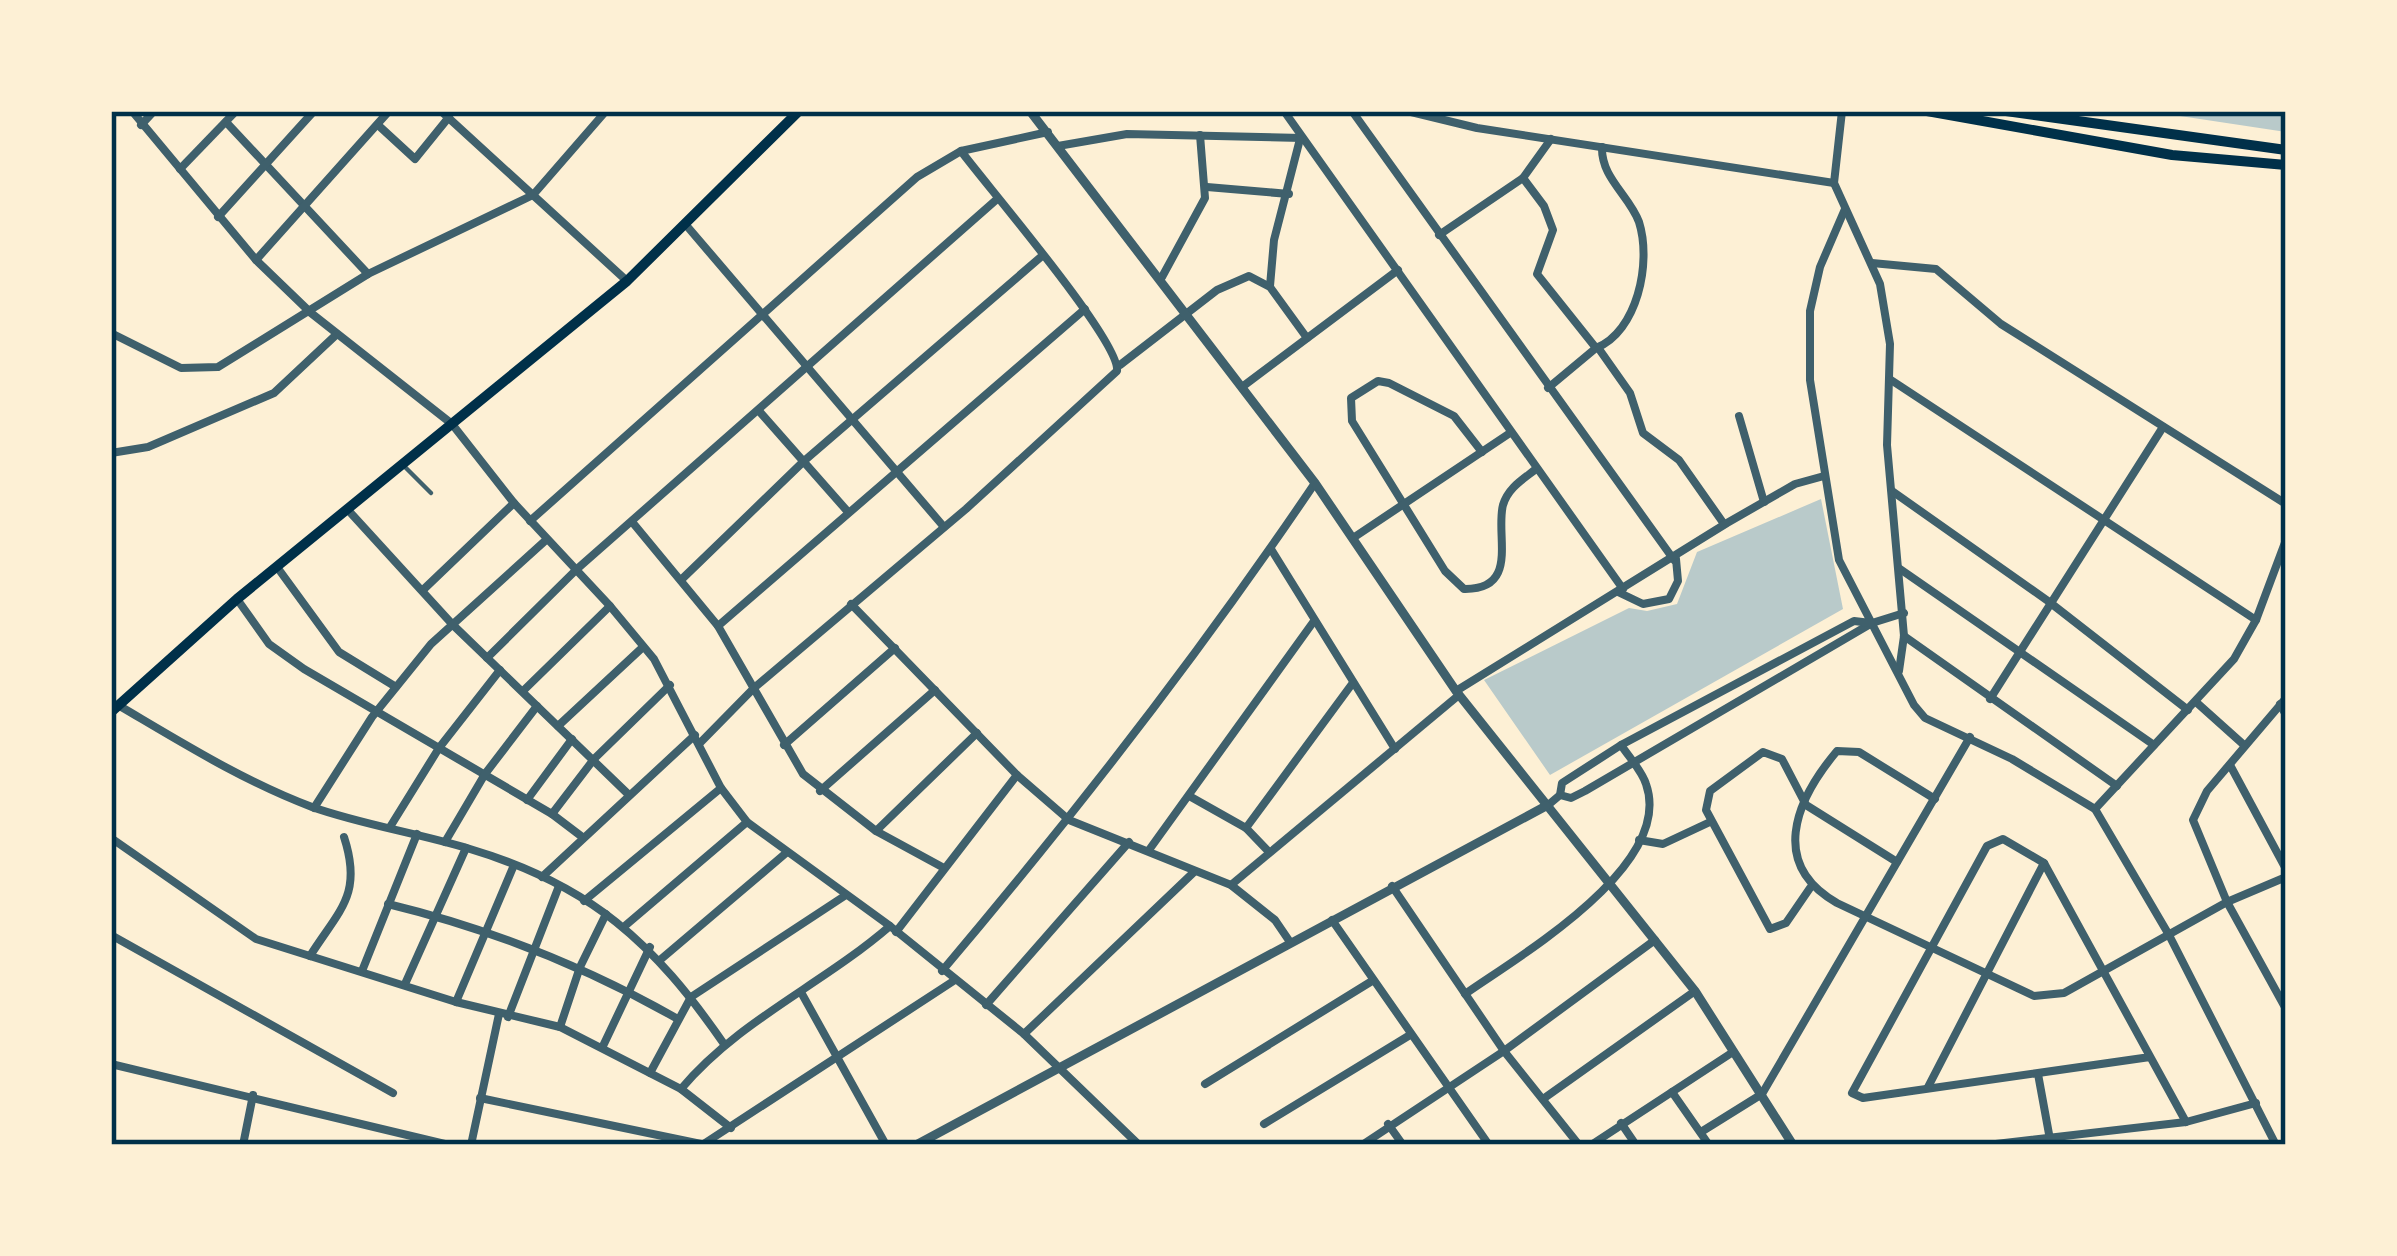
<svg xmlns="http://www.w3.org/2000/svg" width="2397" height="1256" font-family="Ubuntu,sans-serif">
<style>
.green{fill:#b9caca}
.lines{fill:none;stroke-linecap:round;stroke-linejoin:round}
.pedestrian{stroke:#3f606c;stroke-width:4.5}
.minor{stroke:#3f606c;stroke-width:8}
.tertiary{stroke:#3f606c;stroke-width:9}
.primary{stroke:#003049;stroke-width:10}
.neatline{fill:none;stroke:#003049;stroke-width:4.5}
</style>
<rect width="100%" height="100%" fill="#fdf0d5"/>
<g class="green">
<path d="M2147,111H2286V132Z"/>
<path d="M1821,499L1843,609L1550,775L1484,680L1629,608L1647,611L1677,604L1697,552Z"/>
</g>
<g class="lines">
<path class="pedestrian" d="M403,465L431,493"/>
<g class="minor">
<path d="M132,111L256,260L311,313L452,424L514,503L610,606L654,659L721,788L747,822L890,926L1024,1034L1139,1145"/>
<path d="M441,111L627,281"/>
<path d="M1284,111L1623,589"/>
<path d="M1352,111L1674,560"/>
<path d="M1407,111L1477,128L1834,183"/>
<path d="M1842,111L1834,183L1880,284L1890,344L1887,445L1904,636L1899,671"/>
<path d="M226,122L368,274"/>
<path d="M141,125L154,111"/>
<path d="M378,125L415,159L449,117"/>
<path d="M1058,146L1127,134L1302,138"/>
<path d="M180,169L236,111"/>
<path d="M1523,178L1551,139"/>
<path d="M1207,187L1289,194"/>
<path d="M1845,209L1820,267L1810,311V380L1839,560L1914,705L1925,718L2012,759L2095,809L2169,935L2276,1145"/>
<path d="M218,217L314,111"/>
<path d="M686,225L944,527"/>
<path d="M1439,235L1523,178L1544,206L1553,230L1537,274L1596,348L1548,388"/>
<path d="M256,260L389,111"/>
<path d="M1872,263L1936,269L2001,324L2286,504"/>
<path d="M1162,277L1205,198L1200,135"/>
<path d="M1270,286L1274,240L1300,139"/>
<path d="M111,333L181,368L218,367L368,274L533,195L606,111"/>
<path d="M1596,348C1637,332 1652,263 1639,222C1629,195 1601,178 1602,147"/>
<path d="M1599,349L1630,393L1643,433L1679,460L1724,524"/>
<path d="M1120,365L1217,290L1249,276L1270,287L1307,338"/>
<path d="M1891,380L2256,620"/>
<path d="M1242,387L1398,270"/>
<path d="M759,411L848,512"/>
<path d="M1739,416L1764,502"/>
<path d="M1482,452L1454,416L1389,383L1378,381L1351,398L1352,421L1445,571L1464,589C1520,590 1495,535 1503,505C1508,488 1522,480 1536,469"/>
<path d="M111,453L148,447L274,393L337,334"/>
<path d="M1892,491L2048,601L2188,710"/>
<path d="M348,510L453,625L628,794"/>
<path d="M530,521L917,177L961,151L1048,132"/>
<path d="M633,523L718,626L803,774L876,831L944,868"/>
<path d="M1353,538L1510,433"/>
<path d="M1271,549L1395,749"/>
<path d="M277,567L339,652L396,687"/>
<path d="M1900,569L2154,745"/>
<path d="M682,579L804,461L1042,256"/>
<path d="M424,589L514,503"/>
<path d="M1618,592L1643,604L1669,599L1678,581L1676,559"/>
<path d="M237,599L269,644L304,669L552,814L581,836"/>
<path d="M851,604L1017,775L1069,820L1231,885L1275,920L1290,942"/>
<path d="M718,626L1085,309"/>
<path d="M1904,636L2117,786"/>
<path d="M487,658L577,569L996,200"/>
<path d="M523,691L610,606"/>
<path d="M1456,691L1727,523L1795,484L1824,476"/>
<path d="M2286,698L2207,791L2193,820L2227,902L2286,1009"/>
<path d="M1990,699L2163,427"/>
<path d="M2196,702L2244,745"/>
<path d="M2280,704L2286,715"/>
<path d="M118,705C181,742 243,781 312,807C363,825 418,833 470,849C591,885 654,943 724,1044"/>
<path d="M558,726L643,647"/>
<path d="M699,744L754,688L966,509L1117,371C1121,342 987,186 961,151"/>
<path d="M784,745L895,648"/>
<path d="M2230,765L2286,869"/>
<path d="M820,791L935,690"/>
<path d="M1560,795L1571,798L1585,791L1872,623L1904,613"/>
<path d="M1191,797L1246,828L1269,852"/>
<path d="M1935,799L1859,752L1837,751C1794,802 1770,865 1837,903L2034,996L2064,993L2227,902L2286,877"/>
<path d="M527,800L572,739"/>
<path d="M1547,806L1560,795L1562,783L1621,745L1854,621L1871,623"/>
<path d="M314,808L372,717L431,644L546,540"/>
<path d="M2095,809L2234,659L2256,620L2286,540"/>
<path d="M552,814L594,759L670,685"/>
<path d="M390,827L439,748L500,670"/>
<path d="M1246,828L1352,684"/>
<path d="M876,831L977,733"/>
<path d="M111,838L256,939L456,1002L560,1027L681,1089L731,1128"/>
<path d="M1639,840L1663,844L1710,822"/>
<path d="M445,842L485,774L537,706"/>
<path d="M1149,850L1314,621"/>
<path d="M542,877L695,735"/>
<path d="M1231,885L1459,695"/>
<path d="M1392,886L1504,1051L1579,1145"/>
<path d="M1810,888L1786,923L1770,929L1706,810L1710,791L1763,752L1782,759L1806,805L1897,862"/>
<path d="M584,901L721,788"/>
<path d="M388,904C491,929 584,966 676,1018"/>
<path d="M1332,920L1489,1145"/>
<path d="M626,925L747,822"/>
<path d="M896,932L1017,775"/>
<path d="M111,935L393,1093"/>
<path d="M310,956C339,910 363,895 344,837"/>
<path d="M660,960L786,853"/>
<path d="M362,971L417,834"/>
<path d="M942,971C1075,814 1200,653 1315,483"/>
<path d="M405,984L466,848"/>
<path d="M802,994L886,1145"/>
<path d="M1465,994C1519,956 1675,866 1646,784C1642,771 1629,757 1621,745"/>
<path d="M456,1002L514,865"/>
<path d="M986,1005L1129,842"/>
<path d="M508,1017L559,886"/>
<path d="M560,1027L580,967L606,914"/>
<path d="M1024,1034L1194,872"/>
<path d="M603,1046L650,947"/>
<path d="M2150,1057L1863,1098L1852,1093L1987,846L2003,839L2044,863L2186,1122"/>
<path d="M111,1064L449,1145"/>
<path d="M650,1073L691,997L846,895"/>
<path d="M2038,1074L2051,1145"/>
<path d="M1205,1084L1372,981"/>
<path d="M1928,1087L2044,863"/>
<path d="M681,1089C739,1020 822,985 890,926"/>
<path d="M1672,1092L1709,1145"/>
<path d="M480,1098L701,1144"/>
<path d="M1543,1099L1695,991"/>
<path d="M1621,1123L1636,1145"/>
<path d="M1264,1124L1410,1035"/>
<path d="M1388,1124L1403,1145"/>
<path d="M1701,1132L1762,1094L1970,737"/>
<path d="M243,1145L253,1095"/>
<path d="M471,1145L499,1014"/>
<path d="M702,1145L955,980"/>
<path d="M1362,1145L1504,1051L1655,940"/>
<path d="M1591,1145L1733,1052"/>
<path d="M1987,1145L2186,1122L2256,1103"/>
</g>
<g class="tertiary">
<path d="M1030,111L1315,483L1456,691L1695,991L1793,1145"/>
<path d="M916,1145L1546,806"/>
</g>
<g class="primary">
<path d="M1927,111L2172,155L2286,165"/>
<path d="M2006,111L2286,150"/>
<path d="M111,712L237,599L627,281L799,111"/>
</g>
</g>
<rect width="2397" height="1256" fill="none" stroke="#fdf0d5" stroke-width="228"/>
<rect x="114" y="114" width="2169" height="1028" class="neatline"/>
</svg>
